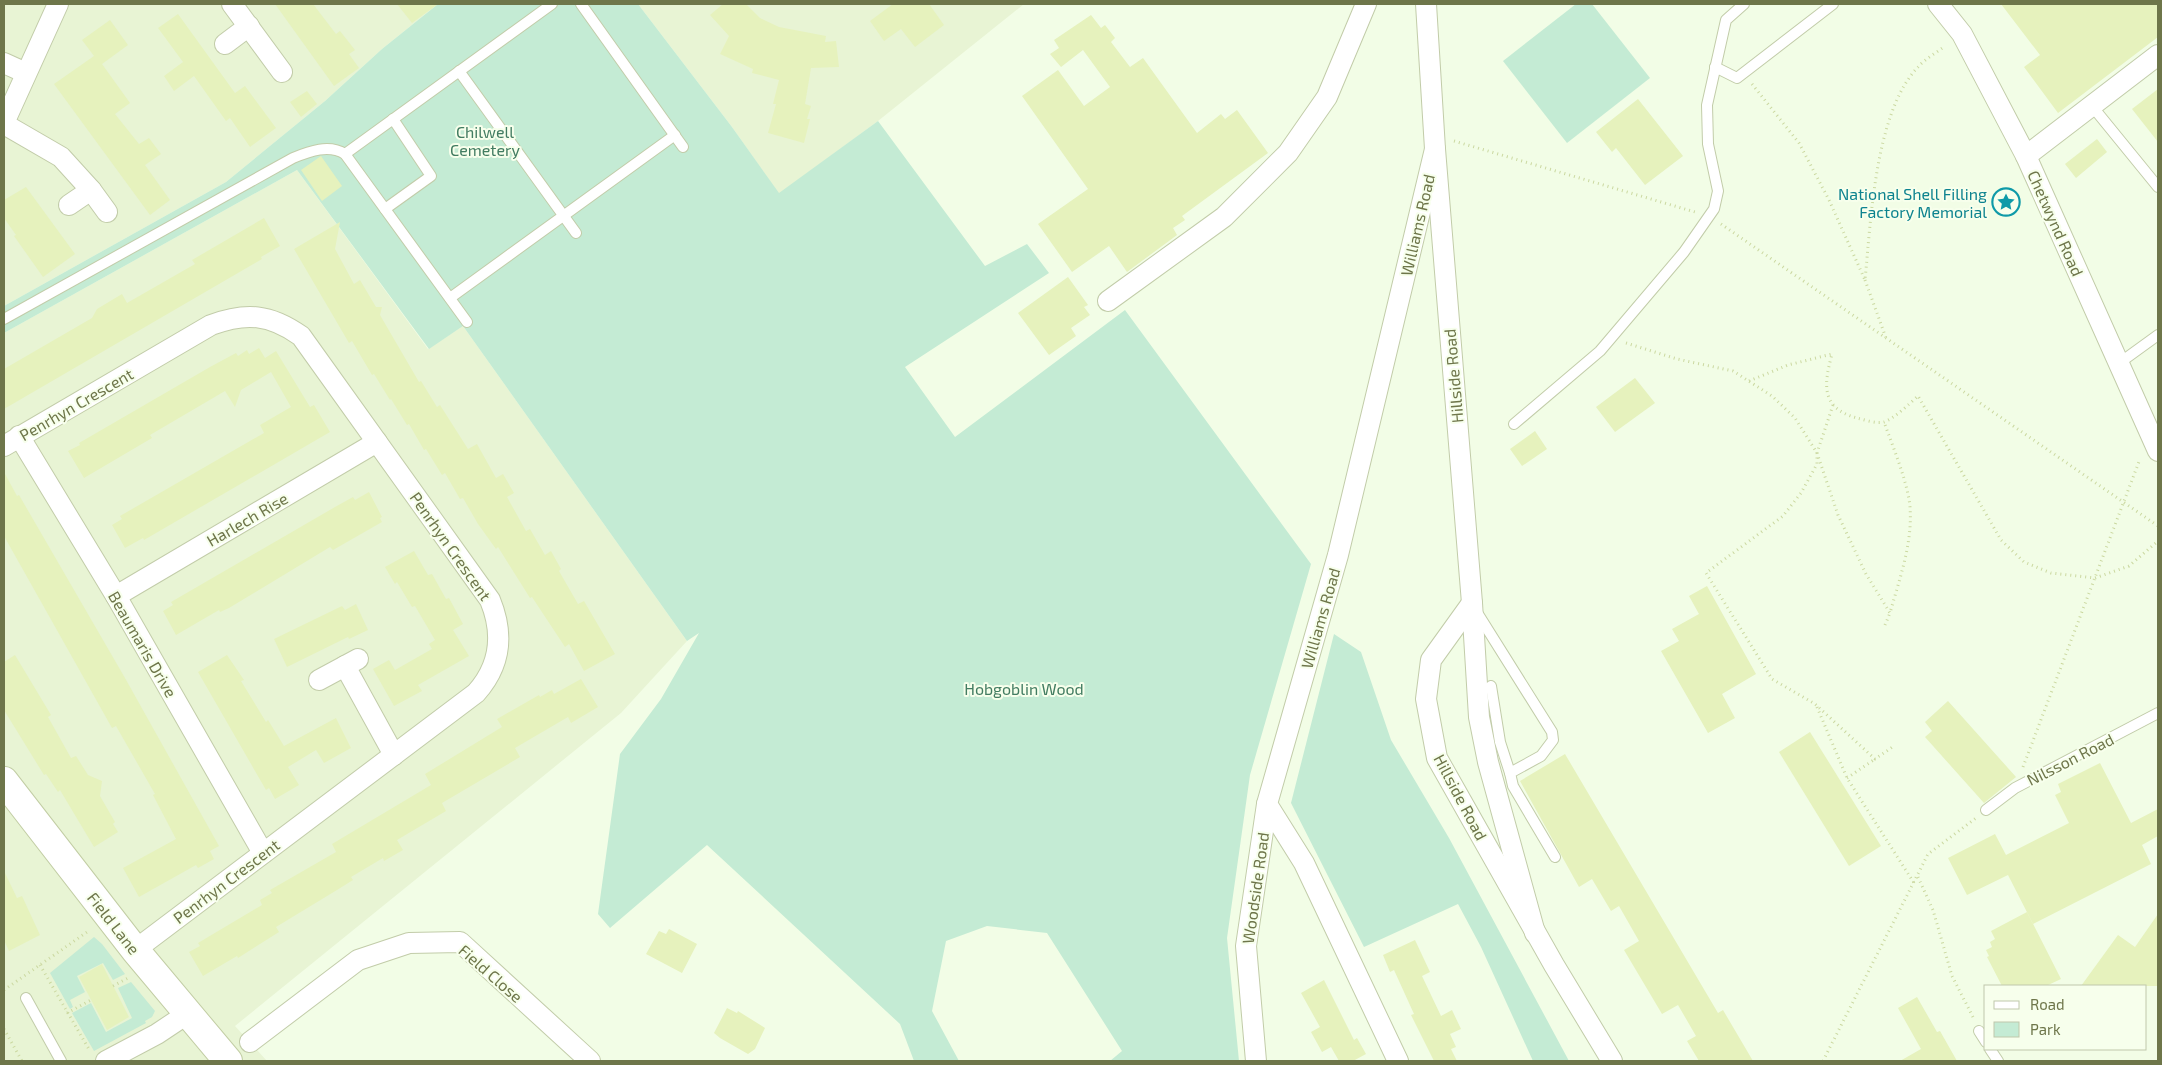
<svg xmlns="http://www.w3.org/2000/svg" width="2162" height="1065" font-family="'Exo 2',sans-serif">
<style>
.residential{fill:#e8f4d4}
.green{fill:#c4ebd4}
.building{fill:#e6f2bd}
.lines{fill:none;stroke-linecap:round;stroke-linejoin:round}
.lane-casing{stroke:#c2cca9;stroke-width:12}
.street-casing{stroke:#c2cca9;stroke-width:22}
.secondary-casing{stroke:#c2cda4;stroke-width:30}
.path{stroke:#cbd8a0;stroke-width:3;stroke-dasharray:1 4;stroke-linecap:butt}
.lane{stroke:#fff;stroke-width:10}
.street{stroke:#fff;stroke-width:20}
.secondary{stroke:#fff;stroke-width:28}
.labels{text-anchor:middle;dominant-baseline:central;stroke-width:4;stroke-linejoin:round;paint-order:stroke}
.park-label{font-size:16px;fill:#427c61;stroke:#f7ffec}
.culture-label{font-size:16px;fill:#0d838f;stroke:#f7ffec;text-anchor:end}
.street-label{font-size:16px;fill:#6e764a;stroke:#f7ffec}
</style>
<rect width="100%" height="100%" fill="#f2fde6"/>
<g class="residential">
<path d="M4,4H438L382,49L325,101L226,182L4,306Z"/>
<path d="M638,4H1024L878,121L779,194L732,127Z"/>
<path d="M297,170L428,349L463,326L687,641L621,713L235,1026L267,1061H4V333Z"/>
</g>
<g class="green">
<path d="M438,4H638L732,127L779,193L878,121L985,266L1027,244L1049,273L905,367L955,437L1125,310L1311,564L1250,775L1227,938L1239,1061H1110L1122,1051L1047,933L987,926L946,941L932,1011L959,1061H914L900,1024L707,845L610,928L598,914L620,754L661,699L699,633L687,641L463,326L429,349L297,170L4,333V306L226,182L325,101L382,49Z"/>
<path d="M1576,4H1592L1650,78L1567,143L1503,61Z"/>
<path d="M1334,634L1361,652L1391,740L1449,838L1569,1061H1533L1481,947L1458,904L1364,947L1291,803Z"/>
<path d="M94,937L102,944L125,974L113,980L103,963L77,976L85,992L70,1000L73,1007L70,1009L50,973Z"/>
<path d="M131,982L155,1011L152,1017L145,1021L146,1023L94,1051L72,1013L91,1003L106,1032L132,1018L118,988Z"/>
</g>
<g class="building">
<path d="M275,4H313L336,34L340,31L355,50L349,54L359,68L334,86Z"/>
<path d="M397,4H438L412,23Z"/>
<path d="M723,4H746L760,18L779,27L826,36L825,42L836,41L839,67L811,68L805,104L811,106L807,119H810L804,143L768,133L776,104H773L779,80L752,73L753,69L720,54L729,36L710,15Z"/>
<path d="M893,4H929L944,25L915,47L901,29L884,41L870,21Z"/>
<path d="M2001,4H2158V37L2058,113L2024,67L2040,55Z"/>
<path d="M178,14L235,93L245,86L276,128L250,147L230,118L226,121L194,76L174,91L164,76L183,62L158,28Z"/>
<path d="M1091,15L1101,28L1105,25L1115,38L1111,42L1130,67L1143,58L1197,133L1221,114L1225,119L1237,110L1268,153L1182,216L1185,220L1173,228L1177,235L1127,272L1109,246L1072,272L1038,224L1088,189L1022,96L1058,70L1084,106L1110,87L1083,50L1061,67L1050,54L1059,48L1054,40Z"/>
<path d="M110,20L128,45L102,64L130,103L115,114L139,144L149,138L161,154L145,165L170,200L150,215L54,84L94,56L82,40Z"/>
<path d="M2158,89V142L2132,109Z"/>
<path d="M307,91L317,104L301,117L290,102Z"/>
<path d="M1638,99L1683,156L1645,185L1616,148L1612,152L1596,132Z"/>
<path d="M2097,139L2107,152L2076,178L2065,164Z"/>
<path d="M321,156L342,186L322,201L301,170Z"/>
<path d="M26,187L75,254L43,277L14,236L16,235L4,218V200Z"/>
<path d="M264,218L280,246L261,257L262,259L4,409V369L92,318L97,309L122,294L127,303L195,264L192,260Z"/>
<path d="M340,222L335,249L354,284L360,280L376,307H382L380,315L419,382L421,381L437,407L440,405L468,449L477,444L496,478L503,474L514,493L507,497L526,531L530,529L545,555L551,551L561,569L559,571L578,604L584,601L615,654L584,671L569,644L565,647L532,597L530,598L498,547L496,549L478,524L463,498L460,499L445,473L442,475L426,449L424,450L409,424L407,425L391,399L390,400L374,374L372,375L352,341L349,343L294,249Z"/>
<path d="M1068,277L1088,305L1084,307L1090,315L1071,328L1076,336L1049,355L1018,313Z"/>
<path d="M259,348L265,358L276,351L310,407L314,405L330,432L144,540L143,538L125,548L112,525L122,519L120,516L264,433L260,425L291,407L271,372L241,390L235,407L225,391L150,435L152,438L84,478L68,451L80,445L79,443L210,367L236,353L238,356L247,350L249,354Z"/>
<path d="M1635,378L1655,403L1615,432L1596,407Z"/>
<path d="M1535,431L1547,449L1522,466L1510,449Z"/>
<path d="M4,472L17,496L19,495L125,678L219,846L210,851L214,859L198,868L196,865L139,897L123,868L176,839L153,795L155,794L116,726L112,728L4,536Z"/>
<path d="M369,492L382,517L380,518L382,522L333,550L330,547L229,608L220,612L219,610L176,635L163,611L173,605L171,602L335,507L353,497L355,500Z"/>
<path d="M414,551L428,575L432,574L446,599L449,598L463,624L453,630L469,656L418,685L422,691L394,706L373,669L389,660L395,670L432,649L429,644L435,640L415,606L412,607L397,582L395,584L385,567Z"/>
<path d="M1707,586L1756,674L1722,694L1735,718L1708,733L1661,651L1679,641L1672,629L1699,614L1689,596Z"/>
<path d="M356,604L368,630L349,639L348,637L287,667L274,639L342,606L345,610Z"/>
<path d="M15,655L51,715L48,717L71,758L76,756L88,775L102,781L100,796L115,822L113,824L118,832L94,847L60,790L58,792L46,774L44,775L4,710V662Z"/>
<path d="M227,655L244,680L241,681L266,722L268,720L284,746L336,718L351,748L324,763L316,750L288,767L299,785L275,799L269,788L266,790L198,672Z"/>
<path d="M581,679L598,707L571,723L568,717L515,748L520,757L442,803L446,811L397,840L403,850L384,861L383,858L351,877L353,880L337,890L276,927L279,932L238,958L237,956L203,976L189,952L200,946L198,943L262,905L260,900L272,893L270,890L336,852L332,844L431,785L425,774L502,727L497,719L539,695L540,697L552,690L554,694Z"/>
<path d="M1948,701L2016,777L1984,803L1925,737L1932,731L1925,722Z"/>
<path d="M1810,732L1881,846L1849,866L1779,752Z"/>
<path d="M1565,754L1718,1013L1723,1010L1753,1061H1699L1687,1041L1696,1036L1678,1005L1662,1014L1624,950L1639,941L1619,906L1611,911L1592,879L1579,887L1520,781Z"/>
<path d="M2100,763L2131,823L2158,809V836L2142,845L2151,864L2033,924L2008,875L1967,895L1948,858L1995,834L2006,855L2069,823L2055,795L2061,792L2058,784Z"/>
<path d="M4,871L17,898L22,896L40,935L9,951L4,940Z"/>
<path d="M2027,912L2061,979L2046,986H2002L1987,957L1989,956L1986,950L1992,947L1990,942L1995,939L1991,931Z"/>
<path d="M2158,914V986H2081L2118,935L2135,947Z"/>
<path d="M669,929L697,944L682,973L646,954L659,931L666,934Z"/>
<path d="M1415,940L1430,972L1422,976L1441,1016L1452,1010L1461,1029L1450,1034L1456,1047L1451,1049L1457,1061H1434L1411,1015L1414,1014L1394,970L1390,972L1383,955Z"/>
<path d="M102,964L129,1017L107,1030L79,977Z"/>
<path d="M1324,980L1354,1040L1357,1038L1366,1054L1353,1061H1339L1331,1047L1322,1052L1311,1032L1320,1027L1301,993Z"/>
<path d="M1917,997L1937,1032L1940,1031L1957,1061H1900L1921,1049L1898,1008Z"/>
<path d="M727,1008L737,1013L738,1011L765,1028L755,1049L748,1054L720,1038L714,1033Z"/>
</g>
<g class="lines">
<g class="lane-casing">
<g id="lane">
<path d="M581,4L683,147"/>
<path d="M1715,67L1737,78L1833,4"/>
<path d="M459,71L576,233"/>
<path d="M2092,106L2158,187"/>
<path d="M345,154L552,4"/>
<path d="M385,209L431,176L393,119"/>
<path d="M450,298L675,135"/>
<path d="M4,319L293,158C310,151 329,144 345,154L467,322"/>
<path d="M2118,364L2158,335"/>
<path d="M1514,424L1600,351L1684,252L1714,209L1718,191L1708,144L1707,105L1726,20L1744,4"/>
<path d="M1476,611L1552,732L1553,740L1541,756L1510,773L1513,786L1555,857"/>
<path d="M1491,686L1500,742L1510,773"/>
<path d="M1986,810L2015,788L2158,713"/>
<path d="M26,998L61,1061"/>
<path d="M1979,1031L1986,1042"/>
<path d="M1990,1049L1998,1061"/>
</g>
</g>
<g class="street-casing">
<g id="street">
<path d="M232,4L282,72"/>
<path d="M1426,4L1435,149L1472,603L1479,717L1488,762L1535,933"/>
<path d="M1938,4L1962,34L2026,156L2158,451"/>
<path d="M225,44L249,26"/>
<path d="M4,63L26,73"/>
<path d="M4,123L58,4"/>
<path d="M4,124L61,157L91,190L107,212"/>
<path d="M2026,156L2158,55"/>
<path d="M69,205L91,190"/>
<path d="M1108,301L1224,217L1288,153L1327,97L1366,4"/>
<path d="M19,436L116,596L263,853"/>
<path d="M4,446L211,325C246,312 270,314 301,336L490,600C504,634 501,665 476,693L135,950"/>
<path d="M116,596L377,442"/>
<path d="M1472,603L1431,660L1426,699L1437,758L1554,965L1612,1061"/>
<path d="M345,666L394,755"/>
<path d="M319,680L358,659"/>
<path d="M250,1042L358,960L409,943L460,942L590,1061"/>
<path d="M106,1061L157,1034L187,1014"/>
<path d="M1256,1061L1246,946L1267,804"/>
<path d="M1398,1061L1304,863L1267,804L1338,555L1435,149"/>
</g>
</g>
<g class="secondary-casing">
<path id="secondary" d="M4,781L135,950L228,1061"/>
</g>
<g class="path">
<path d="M1752,84L1799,143L1829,200L1865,280C1871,220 1875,112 1918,67C1925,59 1936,53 1945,46"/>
<path d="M1454,141L1695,212"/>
<path d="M1721,224L2158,526"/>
<path d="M1865,280L1886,338"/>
<path d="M1626,343L1677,359L1733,371L1772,396L1795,418L1817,453L1838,515L1866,574L1890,613C1900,577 1915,537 1909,499C1904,473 1893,447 1884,422"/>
<path d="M1749,381L1788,365L1832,354C1824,384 1820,408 1857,418C1865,420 1876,424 1884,422C1895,418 1909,404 1918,396L2001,540L2024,562L2051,573L2095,578L2129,566L2158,541"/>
<path d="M1833,405L1817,453V464L1801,493L1783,516L1706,573L1772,679L1815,704L1875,759L1894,746"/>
<path d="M1885,625L1890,613"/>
<path d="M1817,707L1847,778L1914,883"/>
<path d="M2023,767L2140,459"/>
<path d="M1847,778L1875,759"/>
<path d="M1918,877L1933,910L1952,976L1973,1017"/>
<path d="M40,965L90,1051"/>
<path d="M113,986L128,978"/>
<path d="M4,990L90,930"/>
<path d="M67,1013L91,1000"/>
<path d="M4,1029L22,1061"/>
<path d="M1823,1061L1928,854L1976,818"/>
</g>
<use href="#lane" class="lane"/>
<use href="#street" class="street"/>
<use href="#secondary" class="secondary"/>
</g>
<defs>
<g id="sight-ring" transform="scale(1.4375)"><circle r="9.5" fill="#f7ffec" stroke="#0f9aa8" stroke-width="1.5"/><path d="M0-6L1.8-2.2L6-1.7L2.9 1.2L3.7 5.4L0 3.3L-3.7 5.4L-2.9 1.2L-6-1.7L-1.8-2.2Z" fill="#0f9aa8"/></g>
</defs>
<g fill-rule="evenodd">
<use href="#sight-ring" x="2006" y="202"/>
</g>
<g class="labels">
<g class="park-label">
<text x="485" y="131">Chilwell<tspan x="485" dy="18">Cemetery</tspan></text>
<text x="1024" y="688">Hobgoblin Wood</text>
</g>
<g class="culture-label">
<text x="1987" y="193">National Shell Filling<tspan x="1987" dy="18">Factory Memorial</tspan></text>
</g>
<g class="street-label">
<text transform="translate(2056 223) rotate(66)">Chetwynd Road</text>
<text transform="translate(1417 225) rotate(-77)">Williams Road</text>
<text transform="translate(1453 376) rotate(-95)">Hillside Road</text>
<text transform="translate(76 404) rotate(-30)">Penrhyn Crescent</text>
<text transform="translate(247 519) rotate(-30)">Harlech Rise</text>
<text transform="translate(451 546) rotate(55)">Penrhyn Crescent</text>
<text transform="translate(1320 618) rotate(-74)">Williams Road</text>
<text transform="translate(143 644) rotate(60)">Beaumaris Drive</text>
<text transform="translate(2070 759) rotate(-27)">Nilsson Road</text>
<text transform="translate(1461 797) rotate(62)">Hillside Road</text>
<text transform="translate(226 881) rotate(-37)">Penrhyn Crescent</text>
<text transform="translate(1255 888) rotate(-82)">Woodside Road</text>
<text transform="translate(114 923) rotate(52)">Field Lane</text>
<text transform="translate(491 973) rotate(41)">Field Close</text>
</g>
</g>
<rect width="2162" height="1065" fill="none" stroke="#6e764a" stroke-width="10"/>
<rect x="1984" y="985" width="162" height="65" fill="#f7ffec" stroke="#c0c8ab"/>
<rect x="1994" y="1001" width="25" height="8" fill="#ffffff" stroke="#c0c8ab"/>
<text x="2030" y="1010" font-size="15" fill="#6e764a">Road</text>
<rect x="1994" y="1022" width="25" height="15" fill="#c4ebd4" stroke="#c0c8ab"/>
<text x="2030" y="1035" font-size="15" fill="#6e764a">Park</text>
</svg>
